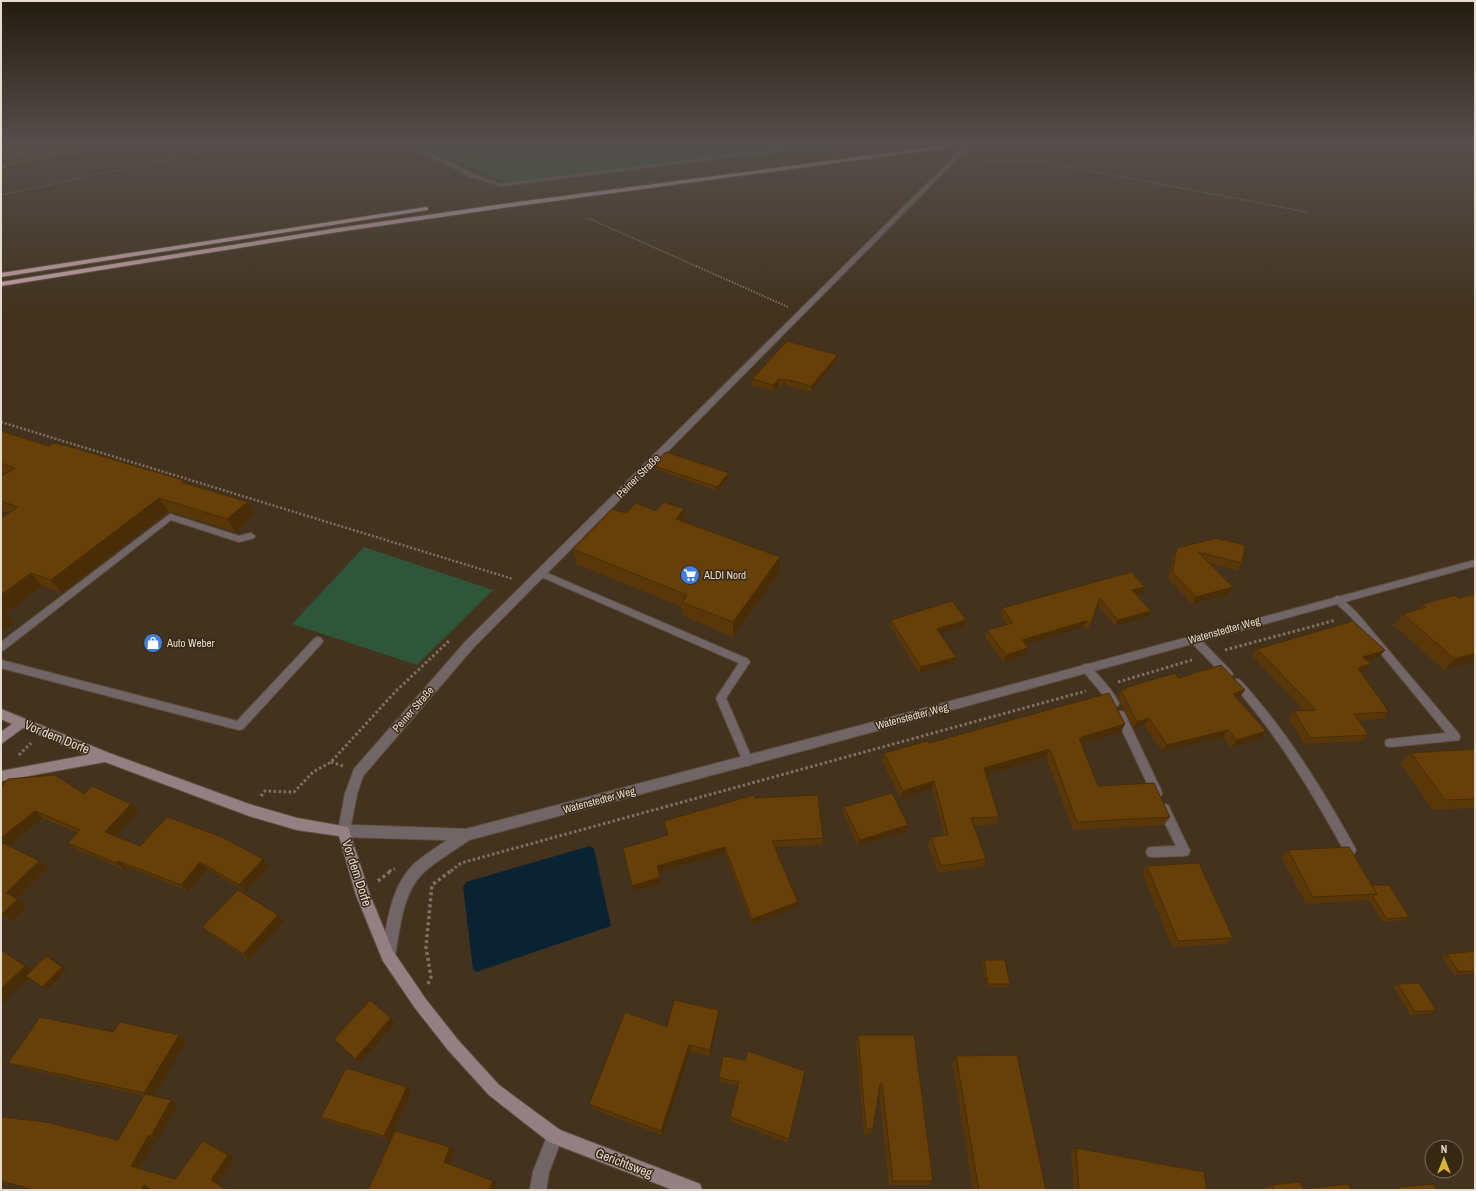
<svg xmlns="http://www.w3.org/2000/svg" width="1476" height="1191" font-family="'Archivo Narrow',sans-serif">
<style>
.green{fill:#2e5638}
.water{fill:#092332}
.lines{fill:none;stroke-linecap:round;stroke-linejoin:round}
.service-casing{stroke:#5f503e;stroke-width:2}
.minor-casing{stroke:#5f503e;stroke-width:2}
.tertiary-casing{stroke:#5f503e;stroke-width:2}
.secondary-casing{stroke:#5f503e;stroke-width:2}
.motorway-casing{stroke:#5f503e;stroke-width:2}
.path-far4{stroke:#807261;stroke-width:1.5;stroke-dasharray:1 1;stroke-linecap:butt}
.path-far3{stroke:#807261;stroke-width:2;stroke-dasharray:1.5 1.5;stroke-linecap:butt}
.path-far2{stroke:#807261;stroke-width:2.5;stroke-dasharray:2 2;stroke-linecap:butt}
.path-far1{stroke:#807261;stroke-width:3;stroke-dasharray:2.5 2.5;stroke-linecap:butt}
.path{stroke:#807261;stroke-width:3.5;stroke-dasharray:3 3;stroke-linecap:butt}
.service{fill:#726567;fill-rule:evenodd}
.minor{fill:#726567;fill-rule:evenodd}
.tertiary{fill:#726567;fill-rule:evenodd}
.secondary{fill:#947f82;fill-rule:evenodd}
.motorway{fill:#c5a4a9;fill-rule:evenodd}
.path-bridge{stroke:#807261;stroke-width:1.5;stroke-dasharray:1 1;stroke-linecap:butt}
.wall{fill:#593708}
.shaded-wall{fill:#482d06}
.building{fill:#674009;stroke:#482d06}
.labels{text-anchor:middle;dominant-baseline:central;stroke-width:3;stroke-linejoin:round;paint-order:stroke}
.street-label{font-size:11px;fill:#e5dbcf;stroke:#372814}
.poi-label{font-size:11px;fill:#e5dbcf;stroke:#372814;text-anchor:start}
.near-street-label{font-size:13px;fill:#e5dbcf;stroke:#372814}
</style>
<rect width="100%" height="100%" fill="#42321e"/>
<g class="green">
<path d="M419,145H836L512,186Z"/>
<path d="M364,547L493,590L417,665L292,624Z"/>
</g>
<path class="water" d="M590,846L594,849L611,926L476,972L473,969L463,887L466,882Z"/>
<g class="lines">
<g class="service-casing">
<g id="service">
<path d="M105,145H115L78,153L76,152Z"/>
<path d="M405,145H411L450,162L472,174L501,184L807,145H822L501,186L468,176L446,164Z"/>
<path d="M19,163L21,165L1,168V166Z"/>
<path d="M170,514L239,536L251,533L255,536L254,538L239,542L171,520L4,650L1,651V642Z"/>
<path d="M540,570L748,659L750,662L726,698L753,761L752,764L748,766L744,764L716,698L739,663L537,575L536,573L537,571Z"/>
<path d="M1337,596L1340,597L1357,613L1459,734L1460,737L1459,740L1390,747L1386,746L1385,743L1386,740L1390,739L1446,733L1351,617L1334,601L1332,599Z"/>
<path d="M1194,635L1197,636L1231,671L1233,674L1231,677L1228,678L1225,677L1191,642L1189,639L1191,636Z"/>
<path d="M318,637L321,638L323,641L321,644L243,729L239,730L1,668V660L237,721L315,638Z"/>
<path d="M1086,664L1089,665C1100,677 1112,689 1119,703L1118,706L1114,707L1110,706L1099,690L1083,671L1081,668L1083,665Z"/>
<path d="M1237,679L1240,680C1286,730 1321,787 1354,846L1356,850L1354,854L1350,855L1346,854C1313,794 1279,737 1234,686L1232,683L1234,680Z"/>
<path d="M1120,711L1124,712L1161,790L1162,793L1161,796L1157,798L1153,796L1115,715L1116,712Z"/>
<path d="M1164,804L1168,805L1188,847L1190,851L1188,855L1184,856L1152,857L1148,856L1146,852L1148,848L1152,847L1176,846L1158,809L1160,805Z"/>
</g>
</g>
<g class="minor-casing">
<g id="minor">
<path d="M33,145H38L41,153L50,155L47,157L37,155Z"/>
<path d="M555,1128L561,1130L563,1136L549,1172L546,1190H530L533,1172L547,1136L549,1130Z"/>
</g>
</g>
<g class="tertiary-casing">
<path id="tertiary" d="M966,145H971L474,647L363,776L357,794L351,825L466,829L843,730L1475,560V566L843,740L469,840C454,851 437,860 424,872C402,893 400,928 395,956L393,961L388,963L383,961L381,956C387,925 390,887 414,864C424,855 436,848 447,840L344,837L340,835L338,831L345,794L354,769L466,641Z"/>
</g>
<g class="secondary-casing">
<path id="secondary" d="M1,709L109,753L249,804L297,818L348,827L370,895L393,951L425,998L458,1040L499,1085L560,1130L700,1184L702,1190H673L549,1142L489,1095L448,1050L415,1008L383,961L356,895L339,836L297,830L249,816L105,762L1,781V771L87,755L23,728L1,744V732L12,724L1,719Z"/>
</g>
<g class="motorway-casing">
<g id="motorway">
<path d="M949,145H968L510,207L338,232L1,286V282L338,228L510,203Z"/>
<path d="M426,207L428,208V210L1,277V273Z"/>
</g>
</g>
<g class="path-far4">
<path d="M681,148L690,145"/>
<path d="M466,157L511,145"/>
<path d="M972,160L1039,161L1307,212"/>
<path d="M1,195L235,145"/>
<path d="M588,218L698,267"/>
</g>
<path class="path-far3" d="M696,266L788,307"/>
<path class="path-far2" d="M1,422L513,579"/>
<g class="path-far1">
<path d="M1225,650L1336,620"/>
<path d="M1118,682L1192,660"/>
<path d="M19,755L31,743"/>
<path d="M331,762L343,766"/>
<path d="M261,796L265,791L294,792L313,772L331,762L395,692L450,640"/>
<path d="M389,871L395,869"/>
<path d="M451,871L461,863L1086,691"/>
</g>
<g class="path">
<path d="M378,881L392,870"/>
<path d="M428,984L431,977L426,947L432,885L452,870"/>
</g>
<use href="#service" class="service"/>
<use href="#minor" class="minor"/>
<use href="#tertiary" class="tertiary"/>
<use href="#secondary" class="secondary"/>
<use href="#motorway" class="motorway"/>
<path class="path-bridge" d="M949,155L958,145"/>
</g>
<g class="wall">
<path d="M39,145H85L92,157L11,172L7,166L5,160L32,146L35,153L38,155L48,153L42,152Z"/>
<path d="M837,360L811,392L785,385L783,386L779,385L773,391L751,385L752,379Z"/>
<path d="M1,431L49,446L183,480L184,483L248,502L255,515L235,532L168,511L62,593L42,586L6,613L14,622L1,632L9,513L1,510V476L5,474L1,473Z"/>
<path d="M652,465L729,477L717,491L653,468Z"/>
<path d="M684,509L685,522L780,557V571L733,637L683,616L682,607L576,564L573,549L626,513L656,511Z"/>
<path d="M1216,538L1242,563L1237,571L1210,563L1233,587L1228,594L1192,604L1168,579L1173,556L1177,548Z"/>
<path d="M1145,587L1141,594L1136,595L1147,617L1115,626L1097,605L1091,623L1088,629L1083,627L1026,644V655L1003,662L985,637L987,630L1007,624L1000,615L1002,608Z"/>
<path d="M1475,594V661L1444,670L1393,625L1403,614L1419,609L1423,604L1459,598Z"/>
<path d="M891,620H966L964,626L940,633L954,663L919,673L890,626Z"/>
<path d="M1257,649L1385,650L1379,657L1367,660L1371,664L1365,671L1361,672L1389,712L1383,719L1359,720L1369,735L1362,741L1304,744L1288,718L1294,711H1304L1252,656Z"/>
<path d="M1178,678L1240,697L1237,698L1266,731L1261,738L1231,747L1223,737L1162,751L1144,725L1133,729L1118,697L1121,690H1123L1124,688Z"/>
<path d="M1121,732L1082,744L1098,786L1170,817L1164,825L1073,830L1046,757L986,775L999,817L996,824L974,826L986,859L983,866L938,873L928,845L931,837L944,835L932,789L901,799L882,761L884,753Z"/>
<path d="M1475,749V808L1433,810L1400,763L1411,753Z"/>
<path d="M1,787L84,794L139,811L115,836L140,846L269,866L246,892L207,869L188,891L127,867L125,870L77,850L68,843L78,833L43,818L9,846L39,861L48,868L17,899L27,906L12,921L1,915Z"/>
<path d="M755,798L823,838L822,845L775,847L798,902L797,908L752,925L725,853L659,872L661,883L634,892L623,848L668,835L665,828L664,821Z"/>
<path d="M844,807L906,832L858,846L843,813Z"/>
<path d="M1288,850L1372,885L1409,917L1405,920L1382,922L1369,900L1306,904L1281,857Z"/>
<path d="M1147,866L1233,938L1227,944L1172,947L1142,872Z"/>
<path d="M284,921L249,960L209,933L202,927Z"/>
<path d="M1475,951V973L1454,975L1442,957L1447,954Z"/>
<path d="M984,960L1010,984L1008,987H987L982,963Z"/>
<path d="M1398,984L1436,1010L1431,1013L1410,1015L1394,987Z"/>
<path d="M719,1010V1017L710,1056L690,1051L663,1136L593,1109L589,1104Z"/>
<path d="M113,1032L179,1035L187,1040L154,1096L171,1100L178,1104L158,1139H156L139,1168L175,1179L203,1141L210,1144L235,1158L218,1183L230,1190H152L151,1189V1190H34L118,1140L144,1096L18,1067L8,1063Z"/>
<path d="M858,1035L933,1181L928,1185H889L879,1091L873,1129L870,1134H864L856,1042Z"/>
<path d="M956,1056L1046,1190H973L952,1063Z"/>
<path d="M805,1071L788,1143L730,1121V1117L738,1086L719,1082V1078Z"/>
<path d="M407,1087L412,1091L390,1140L327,1121L321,1117Z"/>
<path d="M1076,1148L1207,1190H1074L1071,1152Z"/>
<path d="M1272,1185L1303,1189L1351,1190H1261V1189Z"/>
<path d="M1399,1187L1437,1190H1394V1189Z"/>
</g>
<g class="shaded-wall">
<path d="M31,145H32L35,154H37L39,157L7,163L5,160Z"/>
<path d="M79,145H85L86,147L51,154L50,151Z"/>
<path d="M89,151L92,157L11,172L7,166Z"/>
<path d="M838,355L837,360L811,392V386Z"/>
<path d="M779,379V385L773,391V385Z"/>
<path d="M785,379V385L783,386L784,380Z"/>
<path d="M729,473V477L717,491V487Z"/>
<path d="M159,498L168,511L62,593L51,580Z"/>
<path d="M248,502L255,515L235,532L227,519Z"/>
<path d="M684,509L685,524L676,519Z"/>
<path d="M780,557V571L733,637V622Z"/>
<path d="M31,573L42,586L6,613L14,622L1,632V595Z"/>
<path d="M1145,587L1141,594L1129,597L1132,590Z"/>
<path d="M1233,587L1228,594L1192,604L1196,597Z"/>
<path d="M1151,611L1147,617L1115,626L1118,620Z"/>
<path d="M966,620L964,626L935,635L937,629Z"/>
<path d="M1086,621L1083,627L1020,646L1022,640Z"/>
<path d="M1028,648L1026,655L1003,662L1006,655Z"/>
<path d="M1385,650L1379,657L1357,664L1363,657Z"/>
<path d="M1475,653V661L1444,670L1455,659Z"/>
<path d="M956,657L954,663L919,673L921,667Z"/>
<path d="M1371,664L1365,671L1352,675L1358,668Z"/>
<path d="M1245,690L1240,697L1228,701L1233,694Z"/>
<path d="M1149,718L1144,725L1133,729L1137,722Z"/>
<path d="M1125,724L1121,732L1075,746L1079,738Z"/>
<path d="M1228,730L1223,737L1162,751L1167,745Z"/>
<path d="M1266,731L1261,738L1231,747L1237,740Z"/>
<path d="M1050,749L1046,757L981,776L984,768Z"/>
<path d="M934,781L932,789L901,799L903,791Z"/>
<path d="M131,804L139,811L113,839L105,832Z"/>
<path d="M35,811L43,818L8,847L1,843V838Z"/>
<path d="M908,825L906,832L858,846L860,840Z"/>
<path d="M725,847V853L658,872L657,866Z"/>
<path d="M263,859L269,866L246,892L239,885Z"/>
<path d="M39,861L48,868L16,900L6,893Z"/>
<path d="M118,861L127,867L125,870L116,863Z"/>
<path d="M200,862L207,869L188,891L181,885Z"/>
<path d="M660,877L661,883L634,892L632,886Z"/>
<path d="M18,899L27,906L12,921L2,914Z"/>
<path d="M798,902L797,908L752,925V919Z"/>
<path d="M278,915L284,921L249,960L243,954Z"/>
<path d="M1,949L35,972L1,1005Z"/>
<path d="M51,958L67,969L47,990L42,987Z"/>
<path d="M719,1010V1017L710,1056V1050Z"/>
<path d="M391,1018L395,1023L360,1063L355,1059Z"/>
<path d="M179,1035L187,1040L153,1098L144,1093Z"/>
<path d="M689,1045L690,1051L663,1136L661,1131Z"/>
<path d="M407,1087L412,1091L390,1140L384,1136Z"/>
<path d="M171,1100L178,1104L158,1139L151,1136Z"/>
<path d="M148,1136L156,1139L139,1168L131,1166Z"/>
<path d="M203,1141L210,1144L235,1158L218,1183L230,1190H227L211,1180Z"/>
<path d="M450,1147L455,1151L449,1165L444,1162Z"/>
<path d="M493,1181L497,1184L494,1190H489Z"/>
<path d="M144,1185L152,1188L151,1190H141Z"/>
</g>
<g class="building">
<path d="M1,145H31L34,153L37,154L5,160L1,151Z"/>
<path d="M39,145H79L50,151L40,149Z"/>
<path d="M86,146L89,151L7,166L5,162Z"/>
<path d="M787,341L838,355L811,386L785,379L784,380L779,379L773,385L752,379Z"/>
<path d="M1,431L49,446L53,443L64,445L183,480L181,482L248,502L227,519L159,498L51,580L31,573L1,595V518L18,507L1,501V476L15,468L1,463Z"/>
<path d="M666,452L729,473L717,487L652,465Z"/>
<path d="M664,502L684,509L676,519L780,557L733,622L682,602L687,595L573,549L612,509L626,513L636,503L656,511Z"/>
<path d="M1216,538L1245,545L1242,563L1198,552L1233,587L1196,597L1172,572L1177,548Z"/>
<path d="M1131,572L1145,587L1132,590L1151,611L1118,620L1100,598L1091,623L1086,621L1022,640L1028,648L1006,655L987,630L1013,623L1002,608Z"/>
<path d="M1475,594V653L1455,659L1403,614L1426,607L1423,604L1455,595L1459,598Z"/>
<path d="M952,601L966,620L937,629L956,657L921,667L891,620Z"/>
<path d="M1353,621L1385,650L1363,657L1371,664L1358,668L1389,712L1354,714L1369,735L1310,738L1294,711L1316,710L1257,649Z"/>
<path d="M1221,665L1245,690L1233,694L1266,731L1237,740L1228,730L1167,745L1149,718L1137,722L1121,690L1126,689L1124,688L1175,673L1178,678Z"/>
<path d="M1109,693L1125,724L1079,738L1098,786L1154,783L1170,817L1077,822L1050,749L984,768L999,817L971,818L986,859L941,866L931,837L948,835L934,781L903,791L884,753L927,741L929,743Z"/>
<path d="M1475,749V799L1445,800L1411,753Z"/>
<path d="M55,775L84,794L92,786L131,804L105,832L140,846L167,817L222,837L263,859L239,885L200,862L181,885L118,861L116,863L68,843L80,830L35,811L1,838V787L8,779Z"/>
<path d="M892,793L908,825L860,840L844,807Z"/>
<path d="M754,795L755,798L818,795L823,838L772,841L798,902L752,919L725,847L657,866L660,877L632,886L623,848L668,835L664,821Z"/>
<path d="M1,842L39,861L6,893L18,899L2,914H1Z"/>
<path d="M1349,847L1377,894L1313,897L1288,850Z"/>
<path d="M1199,863L1233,938L1178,941L1147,866Z"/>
<path d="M1372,885H1389L1409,917L1387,919L1373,897L1377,894Z"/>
<path d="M238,890L278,915L243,954L202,927Z"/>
<path d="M1,950L25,966L1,989Z"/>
<path d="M1475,951V971L1459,972L1447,954Z"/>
<path d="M46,956L62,967L42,987L26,976Z"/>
<path d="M984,960H1005L1010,984H988Z"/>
<path d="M1419,983L1436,1010L1415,1012L1398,984Z"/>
<path d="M370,1000L391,1018L355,1059L334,1039Z"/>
<path d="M674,1000L719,1010L710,1050L689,1045L661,1131L589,1104L625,1012L667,1027Z"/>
<path d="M40,1017L113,1032L120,1022L179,1035L144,1093L8,1063Z"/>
<path d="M858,1035H914L933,1181H893L882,1084H880L873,1129H866Z"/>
<path d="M748,1051L805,1071L789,1139L730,1117L739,1082L719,1078L723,1056L745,1060Z"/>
<path d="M1017,1055L1046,1190H979L956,1056Z"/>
<path d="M346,1068L407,1087L384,1136L321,1117Z"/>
<path d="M145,1094L171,1100L151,1136H148L131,1166L175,1179L203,1141L228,1155L211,1180L227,1190H152L144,1185L141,1190H34L1,1181V1117L46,1122L118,1140Z"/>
<path d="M395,1131L450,1147L444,1162L493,1181L489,1190H368Z"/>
<path d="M1076,1148L1204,1172L1207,1190H1079Z"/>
<path d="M1300,1182L1303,1189L1348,1184L1351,1190H1274L1272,1185Z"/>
<path d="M1433,1184L1437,1190H1400L1399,1187Z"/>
</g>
<linearGradient id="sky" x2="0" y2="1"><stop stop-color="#241c10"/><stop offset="0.46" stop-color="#544f4c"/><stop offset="1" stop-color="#544f4c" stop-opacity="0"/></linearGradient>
<rect width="1476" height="312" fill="url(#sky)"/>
<defs>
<g id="supermarket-disc" transform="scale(1)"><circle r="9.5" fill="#3f7fe0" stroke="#372814"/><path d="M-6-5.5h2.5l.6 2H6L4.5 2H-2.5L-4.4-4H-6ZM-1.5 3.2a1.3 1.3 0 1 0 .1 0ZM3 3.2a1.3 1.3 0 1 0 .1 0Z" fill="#fff"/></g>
<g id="shop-disc" transform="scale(1)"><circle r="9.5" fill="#3f7fe0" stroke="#372814"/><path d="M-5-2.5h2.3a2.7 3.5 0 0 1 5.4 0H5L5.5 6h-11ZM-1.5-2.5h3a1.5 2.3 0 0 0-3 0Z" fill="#fff"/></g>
</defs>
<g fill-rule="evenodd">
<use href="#supermarket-disc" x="690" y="575"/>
<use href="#shop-disc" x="153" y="643"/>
</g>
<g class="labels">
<g class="street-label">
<text transform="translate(638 476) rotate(-45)">Peiner Straße</text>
<text transform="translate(1224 630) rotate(-16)">Watenstedter Weg</text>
<text transform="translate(413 709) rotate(-49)">Peiner Straße</text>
<text transform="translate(912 716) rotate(-15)">Watenstedter Weg</text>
<text transform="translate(599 800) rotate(-15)">Watenstedter Weg</text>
</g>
<g class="poi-label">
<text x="704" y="575">ALDI Nord</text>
<text x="167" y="643">Auto Weber</text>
</g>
<g class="near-street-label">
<text transform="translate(57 737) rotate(22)">Vor dem Dorfe</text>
<text transform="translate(357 873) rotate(72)">Vor dem Dorfe</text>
<text transform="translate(624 1163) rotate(21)">Gerichtsweg</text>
</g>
</g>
<rect width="1476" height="1191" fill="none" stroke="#e5dbcf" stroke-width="4"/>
<g transform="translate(1444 1159)"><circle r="19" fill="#372814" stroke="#7d705f"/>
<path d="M0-3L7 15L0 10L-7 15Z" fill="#d9b434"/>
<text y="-6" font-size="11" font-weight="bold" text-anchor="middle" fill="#e5dbcf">N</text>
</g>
</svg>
